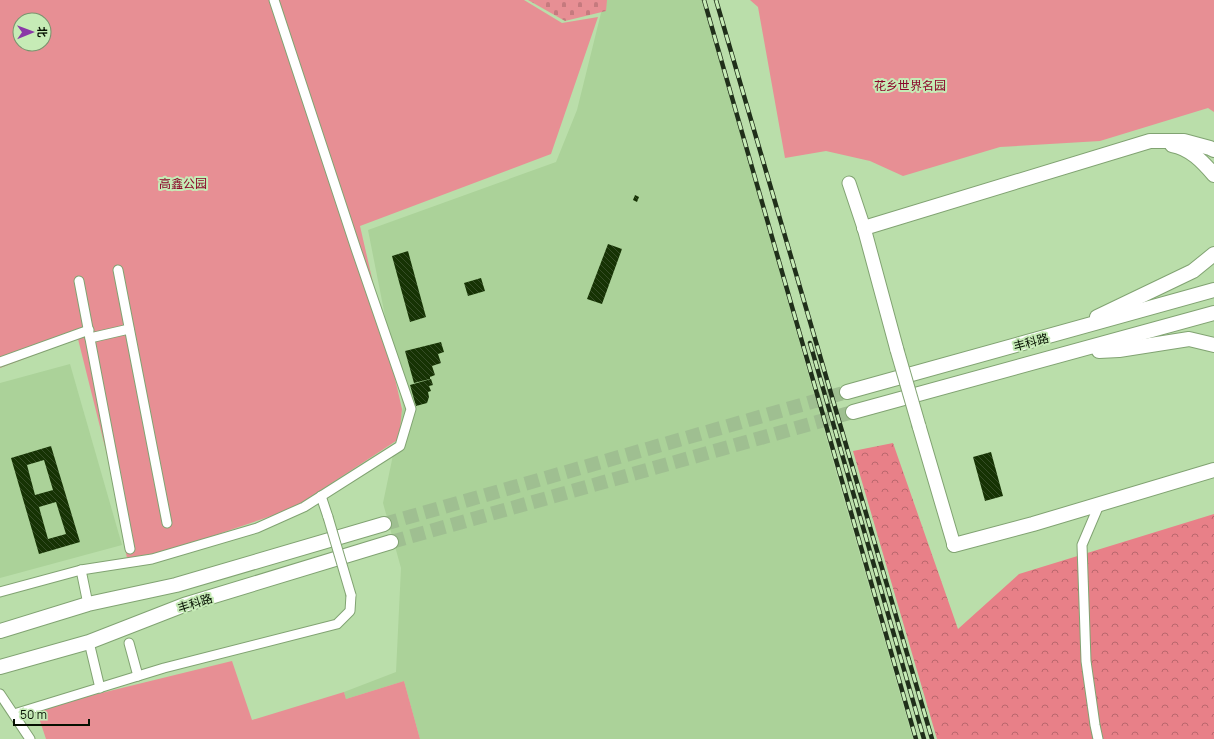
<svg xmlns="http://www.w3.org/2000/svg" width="1214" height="739" font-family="Manrope,'Noto Sans SC',sans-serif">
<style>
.built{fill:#abd299}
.forest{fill:url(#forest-crowns)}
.cemetery{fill:url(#cemetery-stones)}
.green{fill:#e78f94;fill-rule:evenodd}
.building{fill:url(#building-back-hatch);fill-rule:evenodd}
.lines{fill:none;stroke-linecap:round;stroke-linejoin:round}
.primary-tunnel{stroke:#9fbf91;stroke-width:14;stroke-dasharray:14 7;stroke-linecap:butt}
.street-casing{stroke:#81a372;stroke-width:11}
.secondary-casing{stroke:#81a372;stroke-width:15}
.primary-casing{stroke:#81a372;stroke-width:16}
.street{stroke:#fff;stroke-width:9}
.secondary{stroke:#fff;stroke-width:13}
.primary{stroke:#fff;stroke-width:14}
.rail-casing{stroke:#202f1a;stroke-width:4.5}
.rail{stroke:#c6ebb6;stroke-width:3;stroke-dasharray:9;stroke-linecap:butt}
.street-bridge-casing{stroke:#81a372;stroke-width:11;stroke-linecap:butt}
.secondary-bridge-casing{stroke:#81a372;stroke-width:15;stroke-linecap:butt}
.street-bridge{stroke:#fff;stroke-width:9}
.secondary-bridge{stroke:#fff;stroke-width:13}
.labels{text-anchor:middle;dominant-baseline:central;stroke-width:4;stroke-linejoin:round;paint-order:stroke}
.park-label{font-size:12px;fill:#8a062a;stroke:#c6ebb6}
.street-label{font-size:12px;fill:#051001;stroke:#c6ebb6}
</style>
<defs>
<pattern id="forest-crowns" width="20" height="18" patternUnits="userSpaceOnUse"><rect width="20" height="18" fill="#e88088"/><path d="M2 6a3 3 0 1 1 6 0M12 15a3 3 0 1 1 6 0" fill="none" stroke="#ba676d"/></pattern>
<pattern id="cemetery-stones" width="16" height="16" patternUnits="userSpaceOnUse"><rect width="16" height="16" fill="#e78f94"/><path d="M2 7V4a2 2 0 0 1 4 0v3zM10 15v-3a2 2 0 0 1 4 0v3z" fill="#c57a7e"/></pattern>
<pattern id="building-back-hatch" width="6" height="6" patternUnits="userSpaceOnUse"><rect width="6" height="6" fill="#163304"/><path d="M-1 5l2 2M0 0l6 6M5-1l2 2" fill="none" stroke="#364d27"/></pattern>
</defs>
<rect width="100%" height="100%" fill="#badeaa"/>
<g class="built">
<path d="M602,0H703L836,472L913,739H420L404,681L346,699L344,692L396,672L401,568L383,503L403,407L368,230L556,162L577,110L601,13Z"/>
<path d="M70,364L122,545L0,578V383Z"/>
</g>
<path class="forest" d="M893,443L958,629L1019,574L1214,514V739H937L853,451Z"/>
<path class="cemetery" d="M528,0H607L606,11L565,21Z"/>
<g class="green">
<path d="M0,0H524L562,23L598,17L551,154L360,226L402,409L399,439L292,509L168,551L127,558L107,455L78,339L0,368ZM20,20H44V44H20Z"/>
<path d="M750,0H1214V112L1208,108L1100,141L1000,147L903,176L870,161L826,151L785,158L758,7Z"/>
<path d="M232,661L252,720L344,692L346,699L404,681L420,739H46L36,709Z"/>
</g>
<g class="building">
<path d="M635,195L639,197L637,202L633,200Z"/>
<path d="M608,244L622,249L602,304L587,299Z"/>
<path d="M408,251L426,317L410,322L392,256Z"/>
<path d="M481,278L485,291L468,296L464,283Z"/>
<path d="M441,342L444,352L438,354L441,363L432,366L435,375L430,377V379L414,383L405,351Z"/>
<path d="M431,379L433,385L429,386L431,391L428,392L429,397L427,403L416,406L410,385Z"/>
<path d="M51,446L80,542L39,554L11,458ZM44,460L53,490L35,495L27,465ZM56,502L66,534L48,539L39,507Z"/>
<path d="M991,452L1003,496L985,501L973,457Z"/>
</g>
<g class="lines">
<g class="primary-tunnel">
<path d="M384,524L847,392"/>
<path d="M391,542L853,412"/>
</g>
<g class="street-casing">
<g id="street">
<path d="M118,270L167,523"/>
<path d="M79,281L130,549"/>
<path d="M90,338L129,329"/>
<path d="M0,362L89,330"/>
<path d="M321,496L328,517"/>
<path d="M81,570L88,604"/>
<path d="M0,592L81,570L152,559L257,528L304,507L400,446L411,409L356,249L274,0"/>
<path d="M89,642L100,688"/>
<path d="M129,643L138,676"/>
<path d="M0,694L30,739"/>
<path d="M14,714L164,668L337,624L350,611L351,595"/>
<path d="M1098,739L1095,725L1086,661L1082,545L1099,505"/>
</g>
</g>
<g class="secondary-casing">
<g id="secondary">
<path d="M849,183L864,228L897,350"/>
<path d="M919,426L954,545"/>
</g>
</g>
<g class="primary-casing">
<g id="primary">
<path d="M1172,145C1190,148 1203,162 1214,175"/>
<path d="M864,228L1150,141H1184L1210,148L1214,150"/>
<path d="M1097,317L1193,271L1214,254"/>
<path d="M1099,351L1119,350L1189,339L1214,345"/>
<path d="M847,392L1214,290"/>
<path d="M853,412L1214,313"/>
<path d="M954,545L1033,524L1214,470"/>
<path d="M0,631L88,604L176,585L384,524"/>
<path d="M0,667L89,642L184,605L391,542"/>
</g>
</g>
<use href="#street" class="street"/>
<use href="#secondary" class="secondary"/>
<use href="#primary" class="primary"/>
<g class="rail-casing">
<g id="rail">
<path d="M704,0L916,739"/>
<path d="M716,0L932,739"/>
<path d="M810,343L924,739"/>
</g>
</g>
<use href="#rail" class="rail"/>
<g class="street-bridge-casing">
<path id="street-bridge" d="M328,517L351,595"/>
</g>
<g class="secondary-bridge-casing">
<path id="secondary-bridge" d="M897,350L919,426"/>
</g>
<use href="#street-bridge" class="street-bridge"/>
<use href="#secondary-bridge" class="secondary-bridge"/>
</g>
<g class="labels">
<g class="park-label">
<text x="910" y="85">花乡世界名园</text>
<text x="183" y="183">高鑫公园</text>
</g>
<g class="street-label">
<text transform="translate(1031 342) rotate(-15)">丰科路</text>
<text transform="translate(195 603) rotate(-18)">丰科路</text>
</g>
</g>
<g transform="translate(32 32) rotate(89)"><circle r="19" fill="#c6ebb6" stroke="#79936e"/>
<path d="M0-3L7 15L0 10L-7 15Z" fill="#8a38a7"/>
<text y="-6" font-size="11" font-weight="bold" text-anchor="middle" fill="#051001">北</text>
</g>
<path d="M14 719v6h75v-6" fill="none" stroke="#051001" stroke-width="2"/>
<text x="20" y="719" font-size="12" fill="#051001" stroke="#c6ebb6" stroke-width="3" paint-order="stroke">50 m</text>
</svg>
